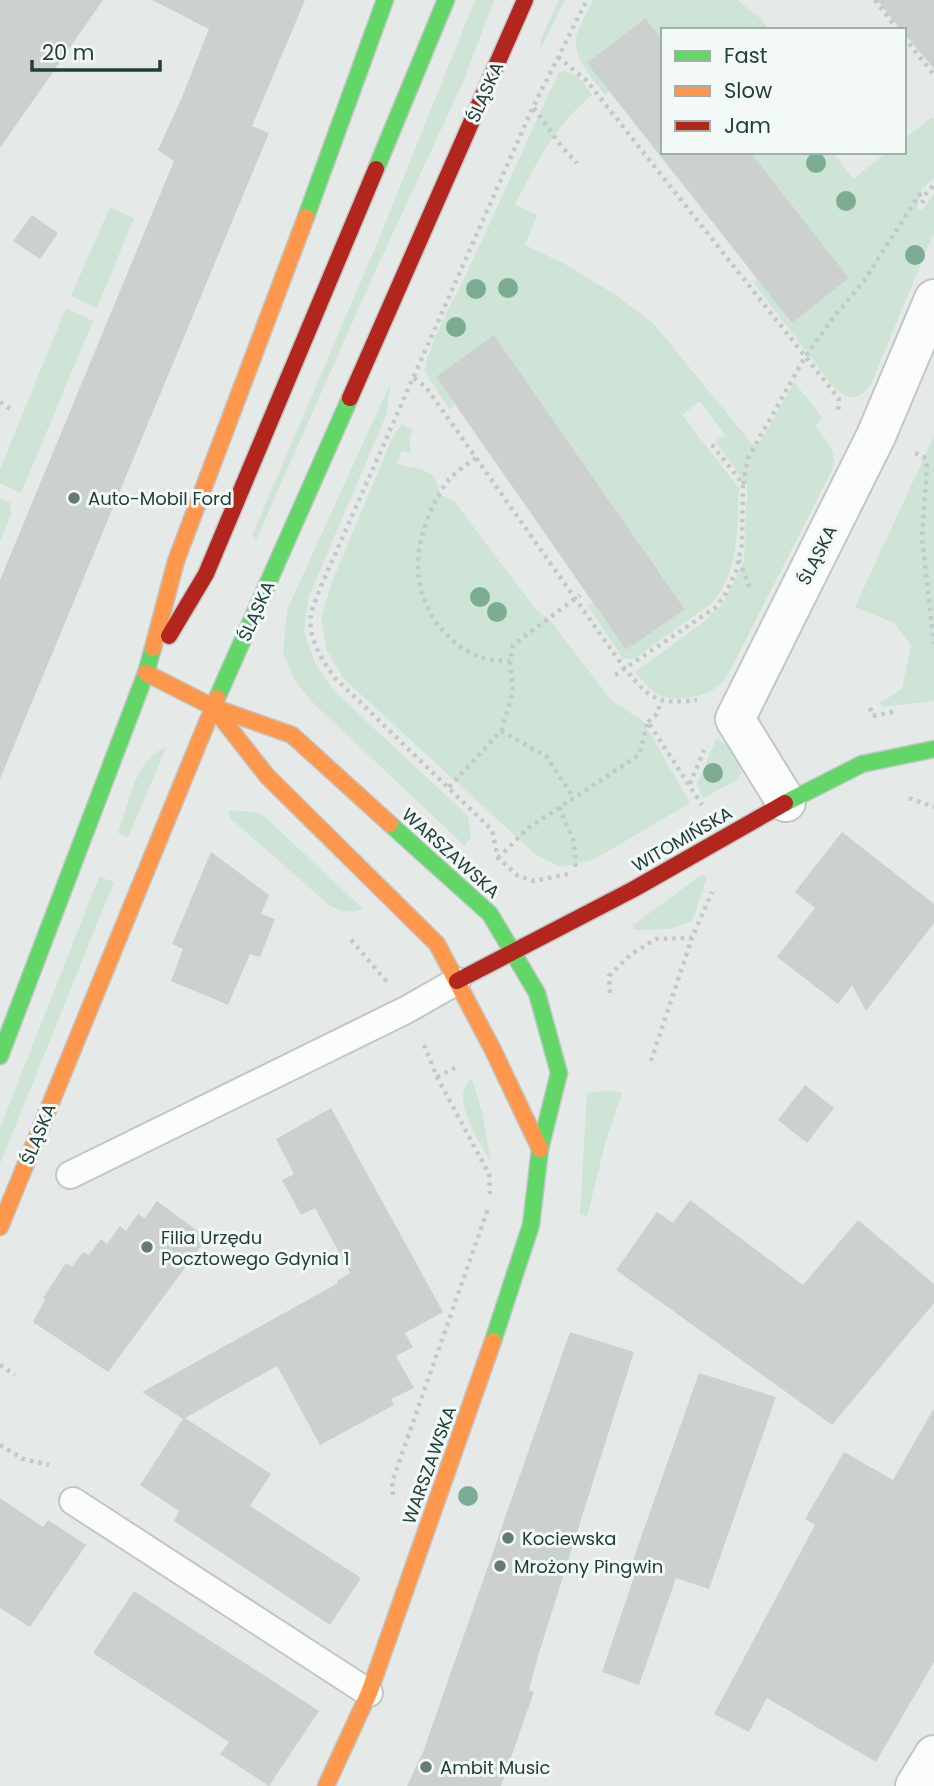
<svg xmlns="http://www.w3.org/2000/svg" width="934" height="1786" font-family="Poppins,sans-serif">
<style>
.green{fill:#cde4d6}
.building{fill:#ccd1cf}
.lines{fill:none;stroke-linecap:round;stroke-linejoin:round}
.lane-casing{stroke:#c2c7c5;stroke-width:30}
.street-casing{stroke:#c2c7c5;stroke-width:42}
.fast-casing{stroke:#c0c8c5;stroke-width:19}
.slow-casing{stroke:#c0c8c5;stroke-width:19}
.jam-casing{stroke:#c0c8c5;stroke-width:19}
.path{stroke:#c1cac8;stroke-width:4.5;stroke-dasharray:3.5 5;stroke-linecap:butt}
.lane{stroke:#fbfcfc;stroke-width:26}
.street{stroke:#fbfcfc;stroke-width:38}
.fast{stroke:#63d668;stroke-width:16}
.slow{stroke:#ff974d;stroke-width:16}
.jam{stroke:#b3261e;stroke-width:16}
.tree{fill:#7dac94}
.poi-dot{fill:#667b77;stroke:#f3f9f7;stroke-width:2.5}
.labels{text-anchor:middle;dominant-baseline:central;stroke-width:6;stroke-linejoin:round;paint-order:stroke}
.street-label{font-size:18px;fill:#213f3a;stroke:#f3f9f7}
.poi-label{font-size:18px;fill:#213f3a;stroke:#f3f9f7;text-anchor:start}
</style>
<rect width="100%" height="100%" fill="#e5eae8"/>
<g class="green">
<path d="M475,0H494L463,82L373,276L256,540L252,536L374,251Z"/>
<path d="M559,0H565L539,51L543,34Z"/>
<path d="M593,0H737L760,18L770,30H663V41L644,18L588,63L610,91L605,95C594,80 575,61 576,41C576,28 588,12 593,0Z"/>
<path d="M565,71C579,74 585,84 592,95C555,125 536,164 515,205L537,215L525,245L565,264L617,296L654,324L752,444L758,446L794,382L823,418L815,426C828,444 839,450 831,472L730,671C718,690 707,695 686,698C678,698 671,699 664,697C652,693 643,681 635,672L701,624L722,605L744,561L747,485L715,441L725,435L700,401L682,415L739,488C737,529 740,570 712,603L634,659H623L587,605L592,602L626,650L685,608L495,336L436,377L455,405L449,409L425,372C427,344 457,295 469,268C500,203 528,137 559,72Z"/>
<path d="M932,117L934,120V178L922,189L917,208L922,210L934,194V233L870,386C857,401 849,400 834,388L753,282L758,279L792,323L849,278L750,152H832L853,179L887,152H904V139Z"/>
<path d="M110,207L134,218L97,308L71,296Z"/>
<path d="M66,308L93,321L21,493L0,483V469Z"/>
<path d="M390,384L387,413L309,596L304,631L315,663L333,690L468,816L471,837L465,846L314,704L295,681L283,652L287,610Z"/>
<path d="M402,424L413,430L410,436V453L402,451L396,464C419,470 437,467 440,494L454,501L536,610L550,620L611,700L643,721L690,803L593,860L561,867L536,855L344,679L327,651L321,618L332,582L393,436Z"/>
<path d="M934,436V701L882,707L880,703L902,689L911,645L894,623L855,607Z"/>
<path d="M0,498L10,503L11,514L0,542Z"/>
<path d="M716,739C729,742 737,760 742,772L737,780L703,798L697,784Z"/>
<path d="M166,747L128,838L118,833C129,804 134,760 166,747Z"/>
<path d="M228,810L254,812L264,816L363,909C349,913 343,912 330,906L230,818Z"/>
<path d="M703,874L707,878L692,921L670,929L634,930L633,925Z"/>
<path d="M99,877L114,882L0,1164V1128Z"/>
<path d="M472,1079L482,1112L491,1162C481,1144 447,1095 472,1079Z"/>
<path d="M607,1090L622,1093L605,1144L587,1217L580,1214L587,1093Z"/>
</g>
<g class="building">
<path d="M0,0H103L0,148Z"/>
<path d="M152,0H305L252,126L269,133L0,779V580L174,161L158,150L182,97L209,29Z"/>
<path d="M877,0H934V69L904,33V30H901Z"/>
<path d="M645,18L663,41V152H750L849,278L792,323L587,63Z"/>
<path d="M32,215L58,233L40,259L13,241Z"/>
<path d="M494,335L685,609L626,650L436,377Z"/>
<path d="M842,832L934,904V923L866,1011L852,985L838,1004L777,957L815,908L795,892Z"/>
<path d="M211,852L269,895L261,914L275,919L260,957L250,954L228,1005L171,981L183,949L172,944Z"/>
<path d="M805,1085L834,1108L807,1143L778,1120Z"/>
<path d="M331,1108L443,1312L405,1333L413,1347L396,1356L414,1388L391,1399L394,1405L320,1445L277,1366L185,1418L271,1474L250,1506L361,1578L330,1625L174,1521L179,1511L140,1485L183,1419L142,1392L338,1283L337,1281L350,1273L315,1208L301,1215L282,1180L294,1174L276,1139Z"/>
<path d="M690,1200L803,1285L858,1220L934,1284V1303L832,1425L616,1270L657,1212L673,1223Z"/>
<path d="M157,1201L207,1238L108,1372L33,1322L45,1300L43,1298L66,1263L72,1267L83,1252L89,1255L101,1239L107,1244L120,1226L126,1231L138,1214L145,1218Z"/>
<path d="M570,1332L634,1352L538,1656L529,1690L534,1692L501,1786H407L423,1752Z"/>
<path d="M699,1373L776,1397L709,1589L676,1578L639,1685L602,1672L638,1565L632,1563Z"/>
<path d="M934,1408V1662L876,1762L767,1698L749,1732L714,1714L815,1525L805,1519L844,1452L893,1480Z"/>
<path d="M0,1498L43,1527L48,1520L86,1545L30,1627L0,1608Z"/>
<path d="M134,1591L319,1711L269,1786L220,1754L229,1742L93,1653Z"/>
</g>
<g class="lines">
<g class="lane-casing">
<g id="lane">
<path d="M70,1175L406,1010L457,981"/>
<path d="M73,1501L369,1693"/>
</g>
</g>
<g class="street-casing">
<g id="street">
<path d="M786,802L735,719L876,436L934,299"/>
<path d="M915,1786L934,1755"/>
</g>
</g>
<g class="fast-casing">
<g id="fast">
<path d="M376,169L446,0"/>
<path d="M306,217L385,0"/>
<path d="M217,698L350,398"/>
<path d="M785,803L862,764L934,749"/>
<path d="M390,824L490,914L537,993L559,1073L540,1149L531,1225L493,1341"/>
<path d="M0,1056L146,673L153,648"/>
</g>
</g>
<g class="slow-casing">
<g id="slow">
<path d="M153,648L176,561L306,217"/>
<path d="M146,673L213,707L292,735L390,824"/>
<path d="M213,707L267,776L437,944L493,1050L540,1149"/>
<path d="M0,1227L217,698"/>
<path d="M326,1786L369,1693L493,1341"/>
</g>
</g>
<g class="jam-casing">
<g id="jam">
<path d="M350,398L525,0"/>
<path d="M169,636L206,574L376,169"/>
<path d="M457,981L634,889L785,803"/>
</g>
</g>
<g class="path">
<path d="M875,0L898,30"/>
<path d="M904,37L934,75"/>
<path d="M558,57L586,80L839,399L838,413"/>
<path d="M534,108L561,146L577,163"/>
<path d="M922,203L926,194L934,185"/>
<path d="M414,378L426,387L625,669C652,701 656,704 697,700"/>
<path d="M0,402L13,411"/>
<path d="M915,453L924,457L927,466L922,538L934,644"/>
<path d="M476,458C465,466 452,474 444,486C430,508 417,541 418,567C418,606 446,646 483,658C491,661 501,660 510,661"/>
<path d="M743,484L748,458L805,357L833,318L864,281L919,195L926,194"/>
<path d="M739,560L751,591"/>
<path d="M615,675L716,607L726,593L736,571L742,544L743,484L709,441"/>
<path d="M870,708L874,716"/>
<path d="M873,716L898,711"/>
<path d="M648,722L658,713L660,701"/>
<path d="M501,731L546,756L573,797"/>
<path d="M690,784L704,750"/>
<path d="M449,787L501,731L513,692L510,661L513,645L580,595"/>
<path d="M909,798L934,807"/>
<path d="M559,807L574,842L576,872"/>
<path d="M498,858L528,828L639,755L648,722L702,805"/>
<path d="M568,874L534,881L518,876L498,858L492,830L335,678C322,660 307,637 311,614C313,605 318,595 321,586L533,107L587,0"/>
<path d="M351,940L387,982"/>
<path d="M610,993L609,976L630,955L656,939L692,938L712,892"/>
<path d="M424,1045L437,1077L489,1174L490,1194"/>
<path d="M651,1061L692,938"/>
<path d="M437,1077L455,1068"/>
<path d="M0,1365L15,1375"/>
<path d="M0,1445L23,1459L49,1465"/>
<path d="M393,1495L392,1482L489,1206"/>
</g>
<use href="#lane" class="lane"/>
<use href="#street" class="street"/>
<use href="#fast" class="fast"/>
<use href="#slow" class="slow"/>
<use href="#jam" class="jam"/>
</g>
<g class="tree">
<circle cx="816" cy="163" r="10"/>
<circle cx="846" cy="201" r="10"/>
<circle cx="915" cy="255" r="10"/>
<circle cx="508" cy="288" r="10"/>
<circle cx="476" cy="289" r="10"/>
<circle cx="456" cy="327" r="10"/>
<circle cx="480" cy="597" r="10"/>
<circle cx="497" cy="612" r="10"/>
<circle cx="713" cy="773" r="10"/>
<circle cx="468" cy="1496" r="10"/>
</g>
<g class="poi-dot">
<circle cx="74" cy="498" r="7"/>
<circle cx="147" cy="1247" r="7"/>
<circle cx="508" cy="1538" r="7"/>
<circle cx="500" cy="1566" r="7"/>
<circle cx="426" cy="1767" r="7"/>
</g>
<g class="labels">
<g class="street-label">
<text transform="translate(485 92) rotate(-66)">ŚLĄSKA</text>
<text transform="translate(817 555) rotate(-63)">ŚLĄSKA</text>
<text transform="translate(256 611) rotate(-66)">ŚLĄSKA</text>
<text transform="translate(682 839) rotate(-30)">WITOMIŃSKA</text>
<text transform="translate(451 853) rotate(42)">WARSZAWSKA</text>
<text transform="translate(38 1134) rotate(-68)">ŚLĄSKA</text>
<text transform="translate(429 1465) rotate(-70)">WARSZAWSKA</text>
</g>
<g class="poi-label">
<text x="88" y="498">Auto-Mobil Ford</text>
<text x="161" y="1237">Filia Urzędu<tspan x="161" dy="21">Pocztowego Gdynia 1</tspan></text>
<text x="522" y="1538">Kociewska</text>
<text x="514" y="1566">Mrożony Pingwin</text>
<text x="440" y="1767">Ambit Music</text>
</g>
</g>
<rect x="661" y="28" width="245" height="126" fill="#f3f9f7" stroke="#9fafab" stroke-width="2"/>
<rect x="675" y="51" width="35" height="10" fill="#63d668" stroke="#9fafab" stroke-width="2"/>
<text x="724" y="63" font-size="21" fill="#213f3a">Fast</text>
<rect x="675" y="86" width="35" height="10" fill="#ff974d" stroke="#9fafab" stroke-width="2"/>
<text x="724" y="98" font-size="21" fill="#213f3a">Slow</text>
<rect x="675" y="121" width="35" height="10" fill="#b3261e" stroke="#9fafab" stroke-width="2"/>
<text x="724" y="133" font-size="21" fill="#213f3a">Jam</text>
<path d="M32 60v10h128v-10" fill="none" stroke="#213f3a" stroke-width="3.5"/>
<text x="42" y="60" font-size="21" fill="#213f3a" stroke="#f3f9f7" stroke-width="5" paint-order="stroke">20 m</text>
</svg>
